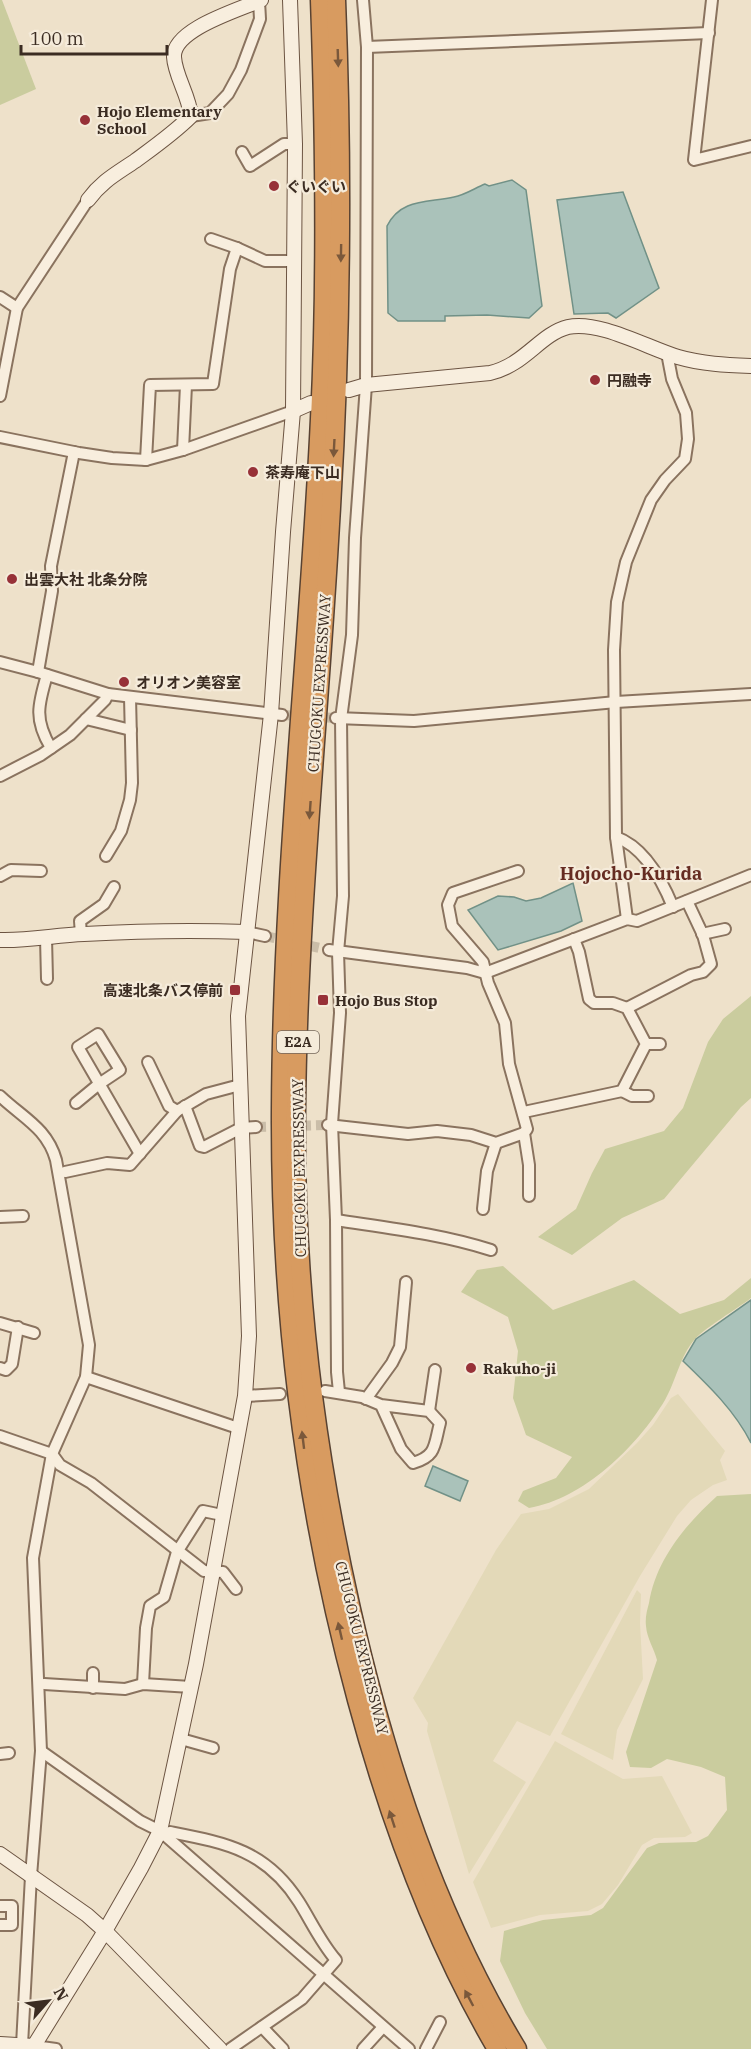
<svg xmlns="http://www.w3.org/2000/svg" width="751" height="2049" font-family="'IBM Plex Serif','Noto Sans JP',serif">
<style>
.farmland{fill:#e3d9b8}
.green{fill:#cacc9e}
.water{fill:#aac2ba;stroke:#719187;stroke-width:1.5}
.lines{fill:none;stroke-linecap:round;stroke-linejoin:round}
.street-tunnel{stroke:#cabda8;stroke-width:10;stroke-dasharray:10 5;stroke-linecap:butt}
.street-casing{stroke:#8a735f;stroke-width:14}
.secondary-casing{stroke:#6c5442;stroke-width:16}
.highway-casing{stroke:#584232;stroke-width:21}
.street{stroke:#f8eede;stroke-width:10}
.secondary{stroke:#f8eede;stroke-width:14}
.highway{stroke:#d89b60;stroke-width:18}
.oneway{fill:#7a583b}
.poi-dot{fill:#973138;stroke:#f5ebda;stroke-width:2}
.labels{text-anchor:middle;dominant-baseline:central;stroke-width:4.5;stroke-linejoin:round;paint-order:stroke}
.shield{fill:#f5ebda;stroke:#736559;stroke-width:1.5}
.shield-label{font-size:14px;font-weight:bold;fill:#3b2c22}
.poi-label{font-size:15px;font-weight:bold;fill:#3b2c22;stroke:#f5ebda;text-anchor:start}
.street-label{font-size:15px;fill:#3b2c22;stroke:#f5ebda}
.quarter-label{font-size:18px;font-weight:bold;fill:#662c22;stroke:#f5ebda}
</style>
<rect width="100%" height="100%" fill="#eee1ca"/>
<g class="farmland">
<path d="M678,1394L725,1451L720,1460L727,1480L713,1485L691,1500L677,1516L640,1576L550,1736L517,1721L493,1761L526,1782L469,1874L427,1731L428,1723L413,1698L496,1550L521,1514L549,1509L589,1489L637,1443L653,1425L671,1398Z"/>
<path d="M637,1590L641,1594L640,1623L643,1679L617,1730L613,1760L561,1734Z"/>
<path d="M555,1741L623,1779L662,1776L692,1833L685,1837L654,1838L642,1845L618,1885L602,1904L588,1911L540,1915L491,1928L473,1882Z"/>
</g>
<g class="green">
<path d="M0,0H2L36,89L0,105Z"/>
<path d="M751,996V1098L741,1107L664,1199L622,1218L572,1255L538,1237L576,1209L592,1173L605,1149L664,1131L683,1108L708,1042L723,1019Z"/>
<path d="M503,1266L553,1310L634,1280L680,1314L724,1300L751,1278V1298C737,1309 706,1327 695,1339C680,1356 676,1381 665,1400C637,1447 583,1499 529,1508L518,1501L523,1491L556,1478L572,1457L526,1435L513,1398L518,1351L508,1317L461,1292L477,1270Z"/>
<path d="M751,1494V2049H547L525,2013L500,1961L504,1931L543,1920L591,1915L603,1908L647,1848L659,1843L696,1842L708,1836L727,1810L725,1777L701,1767L667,1759L651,1768L630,1767L626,1752L657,1660C654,1648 647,1639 646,1626C645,1618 647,1610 649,1603C656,1560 685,1525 717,1496Z"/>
</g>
<g class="water">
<path d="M512,180L526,190L542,306L529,318L487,315L445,316V321H398L388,313L387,226C401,198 428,203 454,197C465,195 475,188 485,184L489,186Z"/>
<path d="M623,192L659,288L616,318L608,313L574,314L557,200Z"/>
<path d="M573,883L582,921L561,931L498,950L468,910L498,896L514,897L526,901L541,898Z"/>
<path d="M751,1300V1443C735,1411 709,1386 683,1361L696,1339Z"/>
<path d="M433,1466L468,1481L460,1501L425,1486Z"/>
</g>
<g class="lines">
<g class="street-tunnel">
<path d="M282,715L335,718"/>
<path d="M265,936L329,950"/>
<path d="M256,1127L327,1125"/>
</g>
<g class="street-casing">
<g id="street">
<path d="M712,0L694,160L751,146"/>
<path d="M367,47L709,33"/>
<path d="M191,116L210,113L228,94L241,70L260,19L259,1"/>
<path d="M242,152L250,166L284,144H295"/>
<path d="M211,239L237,248L265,261H294"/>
<path d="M0,297L17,308"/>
<path d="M0,396L17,308L88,200"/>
<path d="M0,437L79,453L112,458L146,460L183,450L293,411"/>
<path d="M183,450L186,385"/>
<path d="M146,460L150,385L213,384L230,269L237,248"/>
<path d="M0,662L38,672L108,694L282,715"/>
<path d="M38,672L52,591L51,566L74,452"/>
<path d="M47,675C38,705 34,720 51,748"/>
<path d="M336,718L414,721L616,702L751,694"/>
<path d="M86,719L131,730"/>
<path d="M0,776L41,755L70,735L105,700L108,694"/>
<path d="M616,837C644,847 662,880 673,907"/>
<path d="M106,856L121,831L130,800L132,783L130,697"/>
<path d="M518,871L453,893L448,905L452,926L483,962L488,983L505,1023L509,1064L527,1129L524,1133L529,1165V1196"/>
<path d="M0,876L11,870L41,871"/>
<path d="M627,919L616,837L614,650L617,602L626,562L651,500L665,480L685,459L688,439L686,413L672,379L667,353"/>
<path d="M247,932L265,936"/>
<path d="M81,934L80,921L104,904L114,887"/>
<path d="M702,934L725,929"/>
<path d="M46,938L47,979"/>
<path d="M329,950L467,968L485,973L627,919L637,921L751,875"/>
<path d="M627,1008L691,975L703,972L711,964L703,935L687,901"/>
<path d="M646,1044H660"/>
<path d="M148,1062L169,1106L177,1111"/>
<path d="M622,1091L632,1096H648"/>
<path d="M0,1096C23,1118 47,1128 56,1160L89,1345L86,1377L52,1454L33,1558L41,1751L31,1876L22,2045"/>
<path d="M76,1103L99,1084L120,1070L98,1034L78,1047L140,1154"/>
<path d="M185,1106L200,1146L204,1147L241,1128L256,1127"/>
<path d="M524,1112L622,1091L646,1044L627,1008L613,1003H594L589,999L579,952L574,939"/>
<path d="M328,1125L408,1134L437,1131L471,1135L496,1143L524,1133"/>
<path d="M65,1172L107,1163L130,1165L177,1111L206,1094L240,1085"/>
<path d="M483,1209L487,1171L496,1143"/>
<path d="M0,1217L23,1216"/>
<path d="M336,1220C388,1228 441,1234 491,1250"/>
<path d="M0,1323L34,1333"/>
<path d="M0,1368L6,1370L12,1364L18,1327"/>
<path d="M86,1377L238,1428"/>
<path d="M325,1391L362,1397L381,1405L429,1411L440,1423C434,1445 437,1456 413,1463L401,1449L381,1405"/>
<path d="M339,1392L337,1372L336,1220L332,1124L340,1013L338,952L343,896L341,719L352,635L355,538L366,385L367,47L363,0"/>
<path d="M245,1396L280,1394"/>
<path d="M366,1399L392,1363L400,1347L406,1282"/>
<path d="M429,1411L435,1370"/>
<path d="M0,1436L52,1454L60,1465L91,1483L204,1571L223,1572L236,1589"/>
<path d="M93,1673V1688"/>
<path d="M44,1684L125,1689L143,1684L191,1687"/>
<path d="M143,1684L146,1628L150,1606L164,1597L177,1552L203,1511L222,1515"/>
<path d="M181,1739L213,1748"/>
<path d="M41,1751L140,1821L160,1831L409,2049"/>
<path d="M0,1754L9,1753"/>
<path d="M166,1836L170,1832C226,1843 266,1850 299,1902C311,1921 321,1943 336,1960L302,1999L230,2049"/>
<path d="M0,1906H12V1925H0"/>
<path d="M262,2027L283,2049"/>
<path d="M34,2046L56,2049"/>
<path d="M363,2049L383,2027"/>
<path d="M426,2049L440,2022"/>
</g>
</g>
<g class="secondary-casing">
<g id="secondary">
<path d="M88,200C102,181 116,174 135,161C154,147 174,133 191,116C189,95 175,76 174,57C173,29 239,10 261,0"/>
<path d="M349,390L366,385L490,373C525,365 540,334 568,327C599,320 648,348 678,357C702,364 726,365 751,366"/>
<path d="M293,411L311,403"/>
<path d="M0,940C28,941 56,935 84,934C138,931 192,930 247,932"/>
<path d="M0,1854L87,1915L105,1931L220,2049"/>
<path d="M0,2044L34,2046"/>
<path d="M32,2049L105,1931L141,1868L160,1831L196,1664L245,1396L249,1336L238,1016L271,714L283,532L293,411L295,144L290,0"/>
</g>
</g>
<g class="highway-casing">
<g id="highway">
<path d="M320,0C325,140 327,280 320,419C309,649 282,879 281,1110C280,1309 305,1508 357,1700C390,1822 433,1940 497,2049"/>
<path d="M336,0C343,175 341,349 330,524C319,719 298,914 296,1110C294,1277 314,1446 351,1609C386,1763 435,1913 517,2049"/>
</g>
</g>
<use href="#street" class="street"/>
<use href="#secondary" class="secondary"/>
<use href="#highway" class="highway"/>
</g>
<defs><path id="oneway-solid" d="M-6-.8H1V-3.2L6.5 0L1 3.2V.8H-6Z" transform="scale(1.5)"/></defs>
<g class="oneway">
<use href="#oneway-solid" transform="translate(338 58) rotate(88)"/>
<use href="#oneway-solid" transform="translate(341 253) rotate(91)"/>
<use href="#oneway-solid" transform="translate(334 448) rotate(93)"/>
<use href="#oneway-solid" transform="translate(310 810) rotate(94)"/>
<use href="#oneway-solid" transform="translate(303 1440) rotate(-97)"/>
<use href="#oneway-solid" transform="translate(340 1631) rotate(-103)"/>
<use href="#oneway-solid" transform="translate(392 1819) rotate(-108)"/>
<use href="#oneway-solid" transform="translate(469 1998) rotate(-118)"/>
</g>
<g class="poi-dot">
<circle cx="85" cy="120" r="6"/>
<circle cx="274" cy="186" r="6"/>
<circle cx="595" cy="380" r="6"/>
<circle cx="253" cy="472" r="6"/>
<circle cx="12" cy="579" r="6"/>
<circle cx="124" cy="682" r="6"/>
<rect x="229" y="984" width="12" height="12" rx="3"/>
<rect x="317" y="994" width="12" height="12" rx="3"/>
<circle cx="471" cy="1368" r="6"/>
</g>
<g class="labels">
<rect class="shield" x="277" y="1031" width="42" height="22" rx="4.5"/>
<g class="shield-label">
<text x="298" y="1042">E2A</text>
</g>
<g class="poi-label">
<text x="97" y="111">Hojo Elementary<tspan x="97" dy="17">School</tspan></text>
<text x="286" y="186">ぐいぐい</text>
<text x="607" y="380">円融寺</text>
<text x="265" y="472">茶寿庵下山</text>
<text x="24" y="579">出雲大社 北条分院</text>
<text x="136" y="682">オリオン美容室</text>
<text x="223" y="990" text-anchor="end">高速北条バス停前</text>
<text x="335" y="1000">Hojo Bus Stop</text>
<text x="483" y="1368">Rakuho-ji</text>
</g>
<g class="street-label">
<text transform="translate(319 683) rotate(-86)">CHUGOKU EXPRESSWAY</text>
<text transform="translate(299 1168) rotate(-91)">CHUGOKU EXPRESSWAY</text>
<text transform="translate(362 1648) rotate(76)">CHUGOKU EXPRESSWAY</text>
</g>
<g class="quarter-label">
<text x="631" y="873">Hojocho-Kurida</text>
</g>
</g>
<g transform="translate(48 2001) rotate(62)" stroke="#f5ebda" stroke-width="4.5" paint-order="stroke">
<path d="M0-4.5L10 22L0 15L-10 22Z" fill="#3b2c22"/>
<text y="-9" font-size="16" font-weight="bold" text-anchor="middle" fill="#3b2c22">N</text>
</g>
<path d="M21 45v9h146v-9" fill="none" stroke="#3b2c22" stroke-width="3"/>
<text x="30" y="45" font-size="18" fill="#3b2c22" stroke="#f5ebda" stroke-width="4.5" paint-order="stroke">100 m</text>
</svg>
